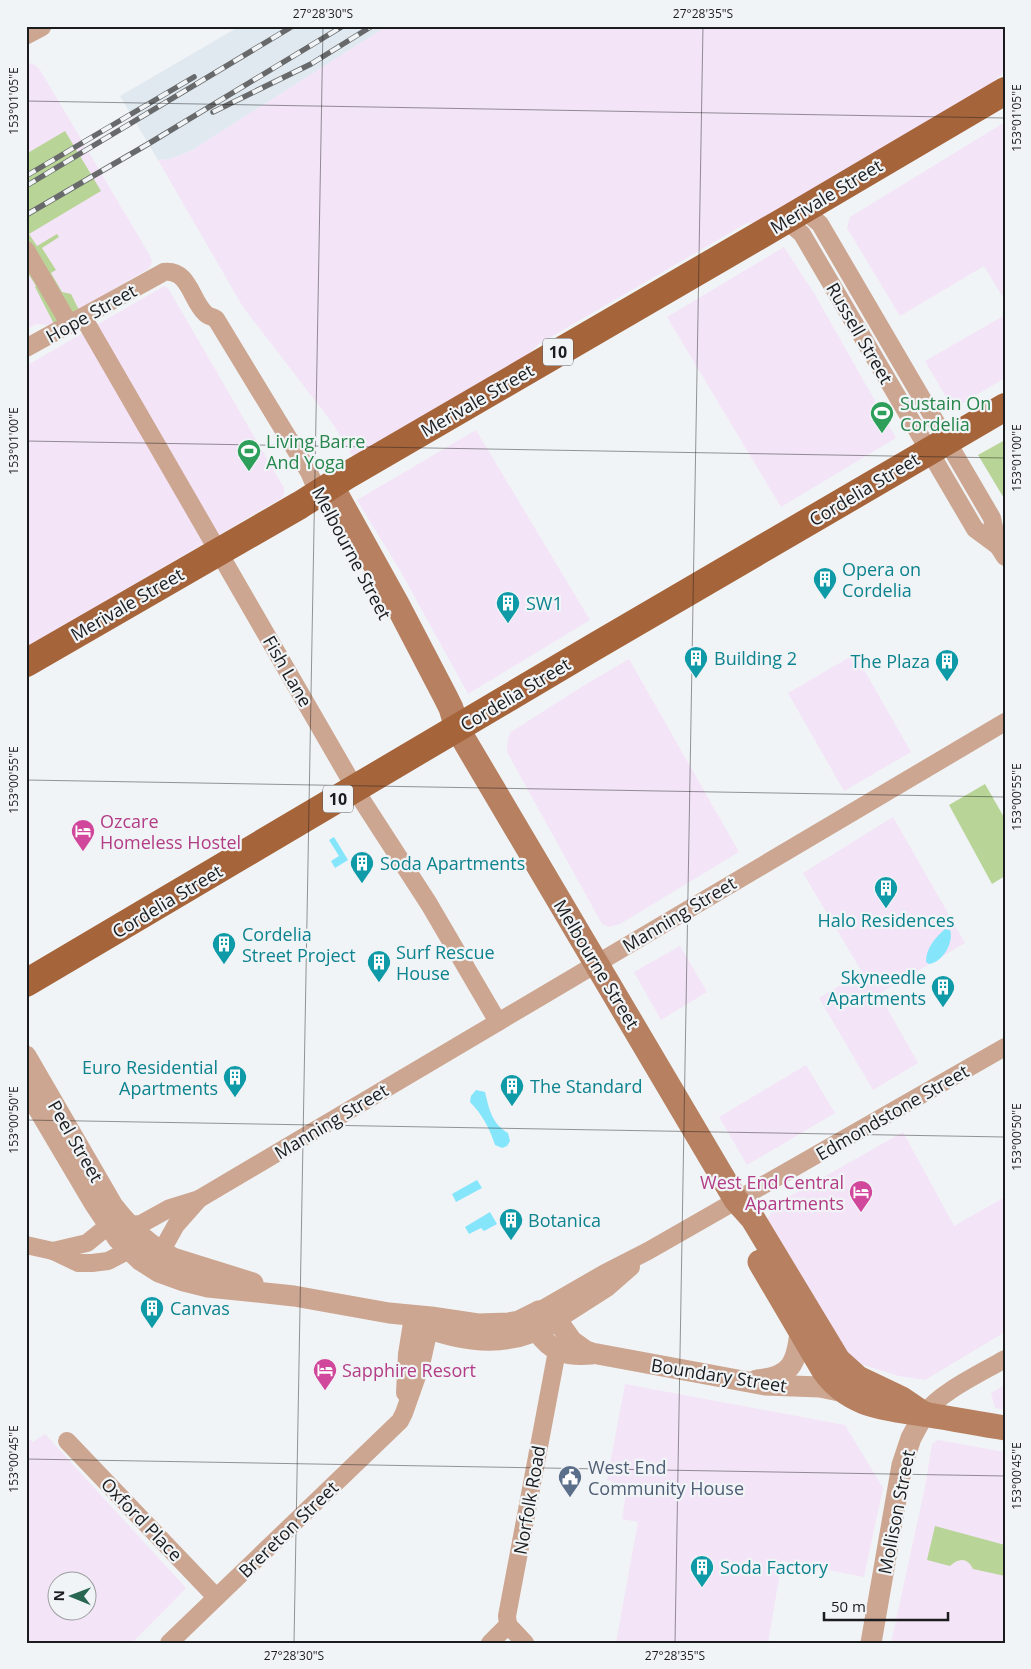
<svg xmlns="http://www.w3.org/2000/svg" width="1031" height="1669" font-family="'Open Sans',sans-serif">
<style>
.commercial{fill:#f3e4f7;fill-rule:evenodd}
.built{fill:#e0e9f0}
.green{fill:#b8d597}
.water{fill:#84e5fb}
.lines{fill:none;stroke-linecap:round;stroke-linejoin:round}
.minor{stroke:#cca691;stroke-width:18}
.tertiary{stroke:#cca691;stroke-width:21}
.secondary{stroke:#b78060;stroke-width:25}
.primary{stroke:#a6643b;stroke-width:28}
.rail-casing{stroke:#67696a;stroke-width:5.5}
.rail{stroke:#f1f4f6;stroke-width:4;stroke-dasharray:11;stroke-linecap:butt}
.ticks{fill:none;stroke:#1b1c1d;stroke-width:1;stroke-opacity:0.45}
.labels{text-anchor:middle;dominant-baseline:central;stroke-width:4.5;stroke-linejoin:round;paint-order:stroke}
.shield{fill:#f1f4f6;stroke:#5b5d5e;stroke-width:1}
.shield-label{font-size:16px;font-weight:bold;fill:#1b1c1d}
.street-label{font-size:18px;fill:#1b1c1d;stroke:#f1f4f6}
.leisure-label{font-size:18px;fill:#27864d;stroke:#f1f4f6;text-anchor:start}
.culture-label{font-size:18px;fill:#0d838f;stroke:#f1f4f6;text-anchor:start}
.hotel-label{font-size:18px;fill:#b23c85;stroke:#f1f4f6;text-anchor:start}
.service-label{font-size:18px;fill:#4e5e75;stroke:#f1f4f6;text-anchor:start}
.neatline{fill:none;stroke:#1b1c1d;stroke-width:2}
.ticks-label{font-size:12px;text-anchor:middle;fill:#1b1c1d}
</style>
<rect width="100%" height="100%" fill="#f1f4f6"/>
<g class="commercial">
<path d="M387,26H1005V71L978,96L759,223H747L539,344L521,361L354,459L333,424L243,307L158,160L170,159L192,150Z"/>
<path d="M26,62L35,65L40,70L149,254L152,261L151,265L148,269L82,308L50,325L36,324L26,330Z"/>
<path d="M1005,122V301L984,266L900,316L847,228L850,217Z"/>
<path d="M784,247L814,293L896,438L781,507L667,317Z"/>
<path d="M164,286L168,288L284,488V494L282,498L26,647V366Z"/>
<path d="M1005,315V378L959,405L949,402L925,361Z"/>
<path d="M476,430L590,620L468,694L401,572L357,500Z"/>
<path d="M855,654L911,752L844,791L788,693Z"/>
<path d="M629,659L739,852L620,924L609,927L602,924L507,752L508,738L511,732L583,686Z"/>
<path d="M893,817L965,943L879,994L918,1063L873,1090L819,998L862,972L803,873Z"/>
<path d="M680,946L707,992L661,1020L634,972Z"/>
<path d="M806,1065L835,1113L747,1165L719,1117Z"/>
<path d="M903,1132L954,1226L1005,1197V1332L925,1380L899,1376L857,1363L841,1346L766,1221L778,1203Z"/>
<path d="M625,1384L845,1425L883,1488L864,1577L782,1561L768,1643H616L638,1522L622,1519L627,1487L607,1480Z"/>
<path d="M1005,1385V1410L995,1408L991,1393Z"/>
<path d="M45,1434L186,1588L132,1643H26V1437L33,1442ZM58,1582H88V1612H58Z"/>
<path d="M938,1440L1005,1452V1643H891L925,1487L932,1444Z"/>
</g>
<path class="built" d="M240,26H387L192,150L170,159L158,160L120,96Z"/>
<g class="green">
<path d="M65,131L101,191L29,234L37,246L57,234L59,237L42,248L56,270L51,273L62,292L71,294L79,310L54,324L35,287L36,286L26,270V154Z"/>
<path d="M1005,440V500L978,455Z"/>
<path d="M985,784L1005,819V876L992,884L949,805Z"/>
<path d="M935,1526L1005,1545V1576L973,1569C968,1558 959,1557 950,1566L927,1560Z"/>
</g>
<g class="water">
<path d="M334,837L348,860L335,868L331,861L339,856L329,840Z"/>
<path d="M945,929L950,930C954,942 943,962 929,964L926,962C926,948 935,938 945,929Z"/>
<path d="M476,1090L485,1092C489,1109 492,1124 508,1133L510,1141L507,1146L502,1148L495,1145C490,1129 482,1114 470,1102L471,1096Z"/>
<path d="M477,1180L482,1188L456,1202L452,1194Z"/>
<path d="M490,1212L497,1224L484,1231L481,1228L469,1234L465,1227Z"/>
</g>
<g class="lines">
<g class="minor">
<path d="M804,210L820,224L992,518L998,546L1005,557"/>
<path d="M786,220L802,234L975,529L998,546"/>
<path d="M26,250L70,325"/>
<path d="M83,317L363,802L429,904L498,1022"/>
<path d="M26,348L164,272C189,269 191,300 205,313C207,316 213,317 216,319L309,472L318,493"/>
<path d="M128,1225L141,1224L170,1208L199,1199L1005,722"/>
<path d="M26,1245L53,1251L78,1263H92L108,1261L129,1250"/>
<path d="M157,1249L166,1243L176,1225L199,1199"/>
<path d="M53,1251L87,1243L103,1230L110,1227"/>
<path d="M539,1311L605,1273L648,1251L1005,1047"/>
<path d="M557,1320L607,1288L631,1267"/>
<path d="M405,1393L407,1354L412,1323"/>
<path d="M924,1414C940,1392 981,1373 1005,1359"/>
<path d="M67,1441L216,1597"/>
<path d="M508,1625L525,1643"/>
<path d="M169,1643L400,1421L404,1413L421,1365L429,1329"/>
<path d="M490,1643L508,1625L507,1616L557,1351"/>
</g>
<g class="tertiary">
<path d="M26,34L41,26"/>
<path d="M26,1056L113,1206C130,1228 149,1246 173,1258L253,1283"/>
<path d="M26,1088L94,1203L118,1239L140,1260L159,1272L184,1281L208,1287L294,1296L389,1313L431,1317L478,1324L508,1323L519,1321L539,1311"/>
<path d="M539,1311L557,1320L572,1341L586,1351L592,1353L765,1385L820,1387L844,1392"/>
<path d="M538,1318L537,1331C552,1353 566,1356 592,1354"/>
<path d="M421,1326C469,1344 512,1348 557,1320"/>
<path d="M757,1380C791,1377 797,1363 800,1331"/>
<path d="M871,1643L902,1465L911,1438L924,1414"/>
</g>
<g class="secondary">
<path d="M331,485L397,604L445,696L451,708L457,728L736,1200L753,1219L838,1360L858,1378L902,1399L924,1414"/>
<path d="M760,1262L824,1371C851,1408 887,1408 929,1415C954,1419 980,1424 1005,1428"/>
</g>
<g class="primary">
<path d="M26,663L300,505L346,476L786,220L1005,91"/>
<path d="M26,983L594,647L1005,407"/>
</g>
<g class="rail-casing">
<g id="rail">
<path d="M213,112L311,64L372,26"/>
<path d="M26,176L194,77"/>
<path d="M26,186L293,26"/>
<path d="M26,215L148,144L343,26"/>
</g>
</g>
<use href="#rail" class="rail"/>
</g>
<path class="ticks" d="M26,101L1005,118M26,441L1005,458M26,780L1005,797M26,1120L1005,1137M26,1459L1005,1476M294,1643L323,26M675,1643L703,26"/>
<defs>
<g id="stadium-pin" transform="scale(1.25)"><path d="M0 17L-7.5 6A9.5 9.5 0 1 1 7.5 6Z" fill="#2e9e5b" stroke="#f1f4f6"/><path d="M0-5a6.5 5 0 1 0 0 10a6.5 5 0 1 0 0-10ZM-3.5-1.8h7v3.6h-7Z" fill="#fff"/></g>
<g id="building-pin" transform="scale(1.25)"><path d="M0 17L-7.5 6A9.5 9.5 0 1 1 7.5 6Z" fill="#0f9aa8" stroke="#f1f4f6"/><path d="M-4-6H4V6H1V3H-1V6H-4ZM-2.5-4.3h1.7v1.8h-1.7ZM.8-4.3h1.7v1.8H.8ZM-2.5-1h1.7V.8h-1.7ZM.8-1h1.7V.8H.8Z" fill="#fff"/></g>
<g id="hotel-pin" transform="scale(1.25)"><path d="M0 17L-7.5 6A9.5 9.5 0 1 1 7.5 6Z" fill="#d1479c" stroke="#f1f4f6"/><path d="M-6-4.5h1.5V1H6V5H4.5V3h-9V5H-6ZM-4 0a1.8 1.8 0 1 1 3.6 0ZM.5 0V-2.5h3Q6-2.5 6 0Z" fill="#fff"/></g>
<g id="civic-pin" transform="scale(1.25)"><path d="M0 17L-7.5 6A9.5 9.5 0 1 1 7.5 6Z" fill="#5c6f8a" stroke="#f1f4f6"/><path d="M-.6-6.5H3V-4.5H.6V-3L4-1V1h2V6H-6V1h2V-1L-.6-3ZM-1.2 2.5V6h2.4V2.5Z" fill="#fff"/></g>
</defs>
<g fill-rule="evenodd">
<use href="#stadium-pin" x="882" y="413"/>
<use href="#stadium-pin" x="249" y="451"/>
<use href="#building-pin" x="825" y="579"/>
<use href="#building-pin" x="508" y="603"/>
<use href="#building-pin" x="696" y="658"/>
<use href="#building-pin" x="947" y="661"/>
<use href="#hotel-pin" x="83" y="831"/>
<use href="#building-pin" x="362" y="863"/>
<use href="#building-pin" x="886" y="888"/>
<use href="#building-pin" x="224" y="944"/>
<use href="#building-pin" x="379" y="962"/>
<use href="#building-pin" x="943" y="987"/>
<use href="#building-pin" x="235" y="1077"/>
<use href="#building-pin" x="512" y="1086"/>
<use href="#hotel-pin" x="861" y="1192"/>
<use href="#building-pin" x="511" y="1220"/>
<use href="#building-pin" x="152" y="1308"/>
<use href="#hotel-pin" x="325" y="1370"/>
<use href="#civic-pin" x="570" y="1477"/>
<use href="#building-pin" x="702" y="1567"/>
</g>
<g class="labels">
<g class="shield">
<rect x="543" y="338.5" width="30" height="27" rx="4"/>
<rect x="323" y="785.5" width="30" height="27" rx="4"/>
</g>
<g class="shield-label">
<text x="558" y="352">10</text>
<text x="338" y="799">10</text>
</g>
<g class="street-label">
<text transform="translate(826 196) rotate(-31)">Merivale Street</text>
<text transform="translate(91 313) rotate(-29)">Hope Street</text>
<text transform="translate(860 333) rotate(60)">Russell Street</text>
<text transform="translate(477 400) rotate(-30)">Merivale Street</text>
<text transform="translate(864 489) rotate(-31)">Cordelia Street</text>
<text transform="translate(352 553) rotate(62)">Melbourne Street</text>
<text transform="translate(127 604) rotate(-30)">Merivale Street</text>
<text transform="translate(288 671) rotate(60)">Fish Lane</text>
<text transform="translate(515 694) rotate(-31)">Cordelia Street</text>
<text transform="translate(167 901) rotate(-31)">Cordelia Street</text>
<text transform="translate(679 914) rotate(-31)">Manning Street</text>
<text transform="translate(597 964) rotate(59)">Melbourne Street</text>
<text transform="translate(892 1112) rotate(-30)">Edmondstone Street</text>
<text transform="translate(331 1121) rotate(-31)">Manning Street</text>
<text transform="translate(76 1141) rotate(60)">Peel Street</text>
<text transform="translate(719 1375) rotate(9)">Boundary Street</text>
<text transform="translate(529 1500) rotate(-80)">Norfolk Road</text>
<text transform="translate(896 1512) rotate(-79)">Mollison Street</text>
<text transform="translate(142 1519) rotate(46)">Oxford Place</text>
<text transform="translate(288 1529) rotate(-44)">Brereton Street</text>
</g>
<g class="leisure-label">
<text x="900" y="403">Sustain On<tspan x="900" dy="21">Cordelia</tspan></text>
<text x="266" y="441">Living Barre<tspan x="266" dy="21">And Yoga</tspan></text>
</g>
<g class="culture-label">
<text x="842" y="569">Opera on<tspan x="842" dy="21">Cordelia</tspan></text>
<text x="526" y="603">SW1</text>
<text x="714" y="658">Building 2</text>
<text x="930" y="661" text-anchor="end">The Plaza</text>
<text x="380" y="863">Soda Apartments</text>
<text x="886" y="920" text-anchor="middle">Halo Residences</text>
<text x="242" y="934">Cordelia<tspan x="242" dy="21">Street Project</tspan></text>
<text x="396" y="952">Surf Rescue<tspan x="396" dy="21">House</tspan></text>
<text x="926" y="977" text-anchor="end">Skyneedle<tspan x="926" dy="21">Apartments</tspan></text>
<text x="218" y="1067" text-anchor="end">Euro Residential<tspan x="218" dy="21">Apartments</tspan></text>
<text x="530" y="1086">The Standard</text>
<text x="528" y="1220">Botanica</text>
<text x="170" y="1308">Canvas</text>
<text x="720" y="1567">Soda Factory</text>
</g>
<g class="hotel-label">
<text x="100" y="821">Ozcare<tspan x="100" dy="21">Homeless Hostel</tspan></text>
<text x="844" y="1182" text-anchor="end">West End Central<tspan x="844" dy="21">Apartments</tspan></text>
<text x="342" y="1370">Sapphire Resort</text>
</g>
<g class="service-label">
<text x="588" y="1467">West End<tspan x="588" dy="21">Community House</tspan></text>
</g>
</g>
<rect width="1031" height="1669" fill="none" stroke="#f1f4f6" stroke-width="55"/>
<g transform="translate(72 1596) rotate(271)"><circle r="24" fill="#f1f4f6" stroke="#9b9e9f"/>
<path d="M0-4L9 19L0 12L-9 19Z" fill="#296652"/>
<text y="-8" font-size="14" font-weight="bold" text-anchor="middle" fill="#1b1c1d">N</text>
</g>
<path d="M824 1612v8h124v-8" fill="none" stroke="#1b1c1d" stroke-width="2.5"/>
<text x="831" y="1612" font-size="15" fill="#1b1c1d" stroke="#f1f4f6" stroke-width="4" paint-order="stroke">50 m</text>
<rect x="28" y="28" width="976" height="1614" class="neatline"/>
<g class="ticks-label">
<text x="323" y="18">27°28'30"S</text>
<text x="703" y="18">27°28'35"S</text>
<text transform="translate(14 101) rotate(-90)" y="4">153°01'05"E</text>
<text transform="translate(1017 118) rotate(-90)" y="4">153°01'05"E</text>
<text transform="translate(14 441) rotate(-90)" y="4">153°01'00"E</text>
<text transform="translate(1017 458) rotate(-90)" y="4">153°01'00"E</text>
<text transform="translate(14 780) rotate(-90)" y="4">153°00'55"E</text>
<text transform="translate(1017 797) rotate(-90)" y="4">153°00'55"E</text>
<text transform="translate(14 1120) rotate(-90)" y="4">153°00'50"E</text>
<text transform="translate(1017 1137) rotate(-90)" y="4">153°00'50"E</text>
<text transform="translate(14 1459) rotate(-90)" y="4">153°00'45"E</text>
<text transform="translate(1017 1476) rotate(-90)" y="4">153°00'45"E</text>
<text x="294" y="1660">27°28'30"S</text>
<text x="675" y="1660">27°28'35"S</text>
</g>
</svg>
